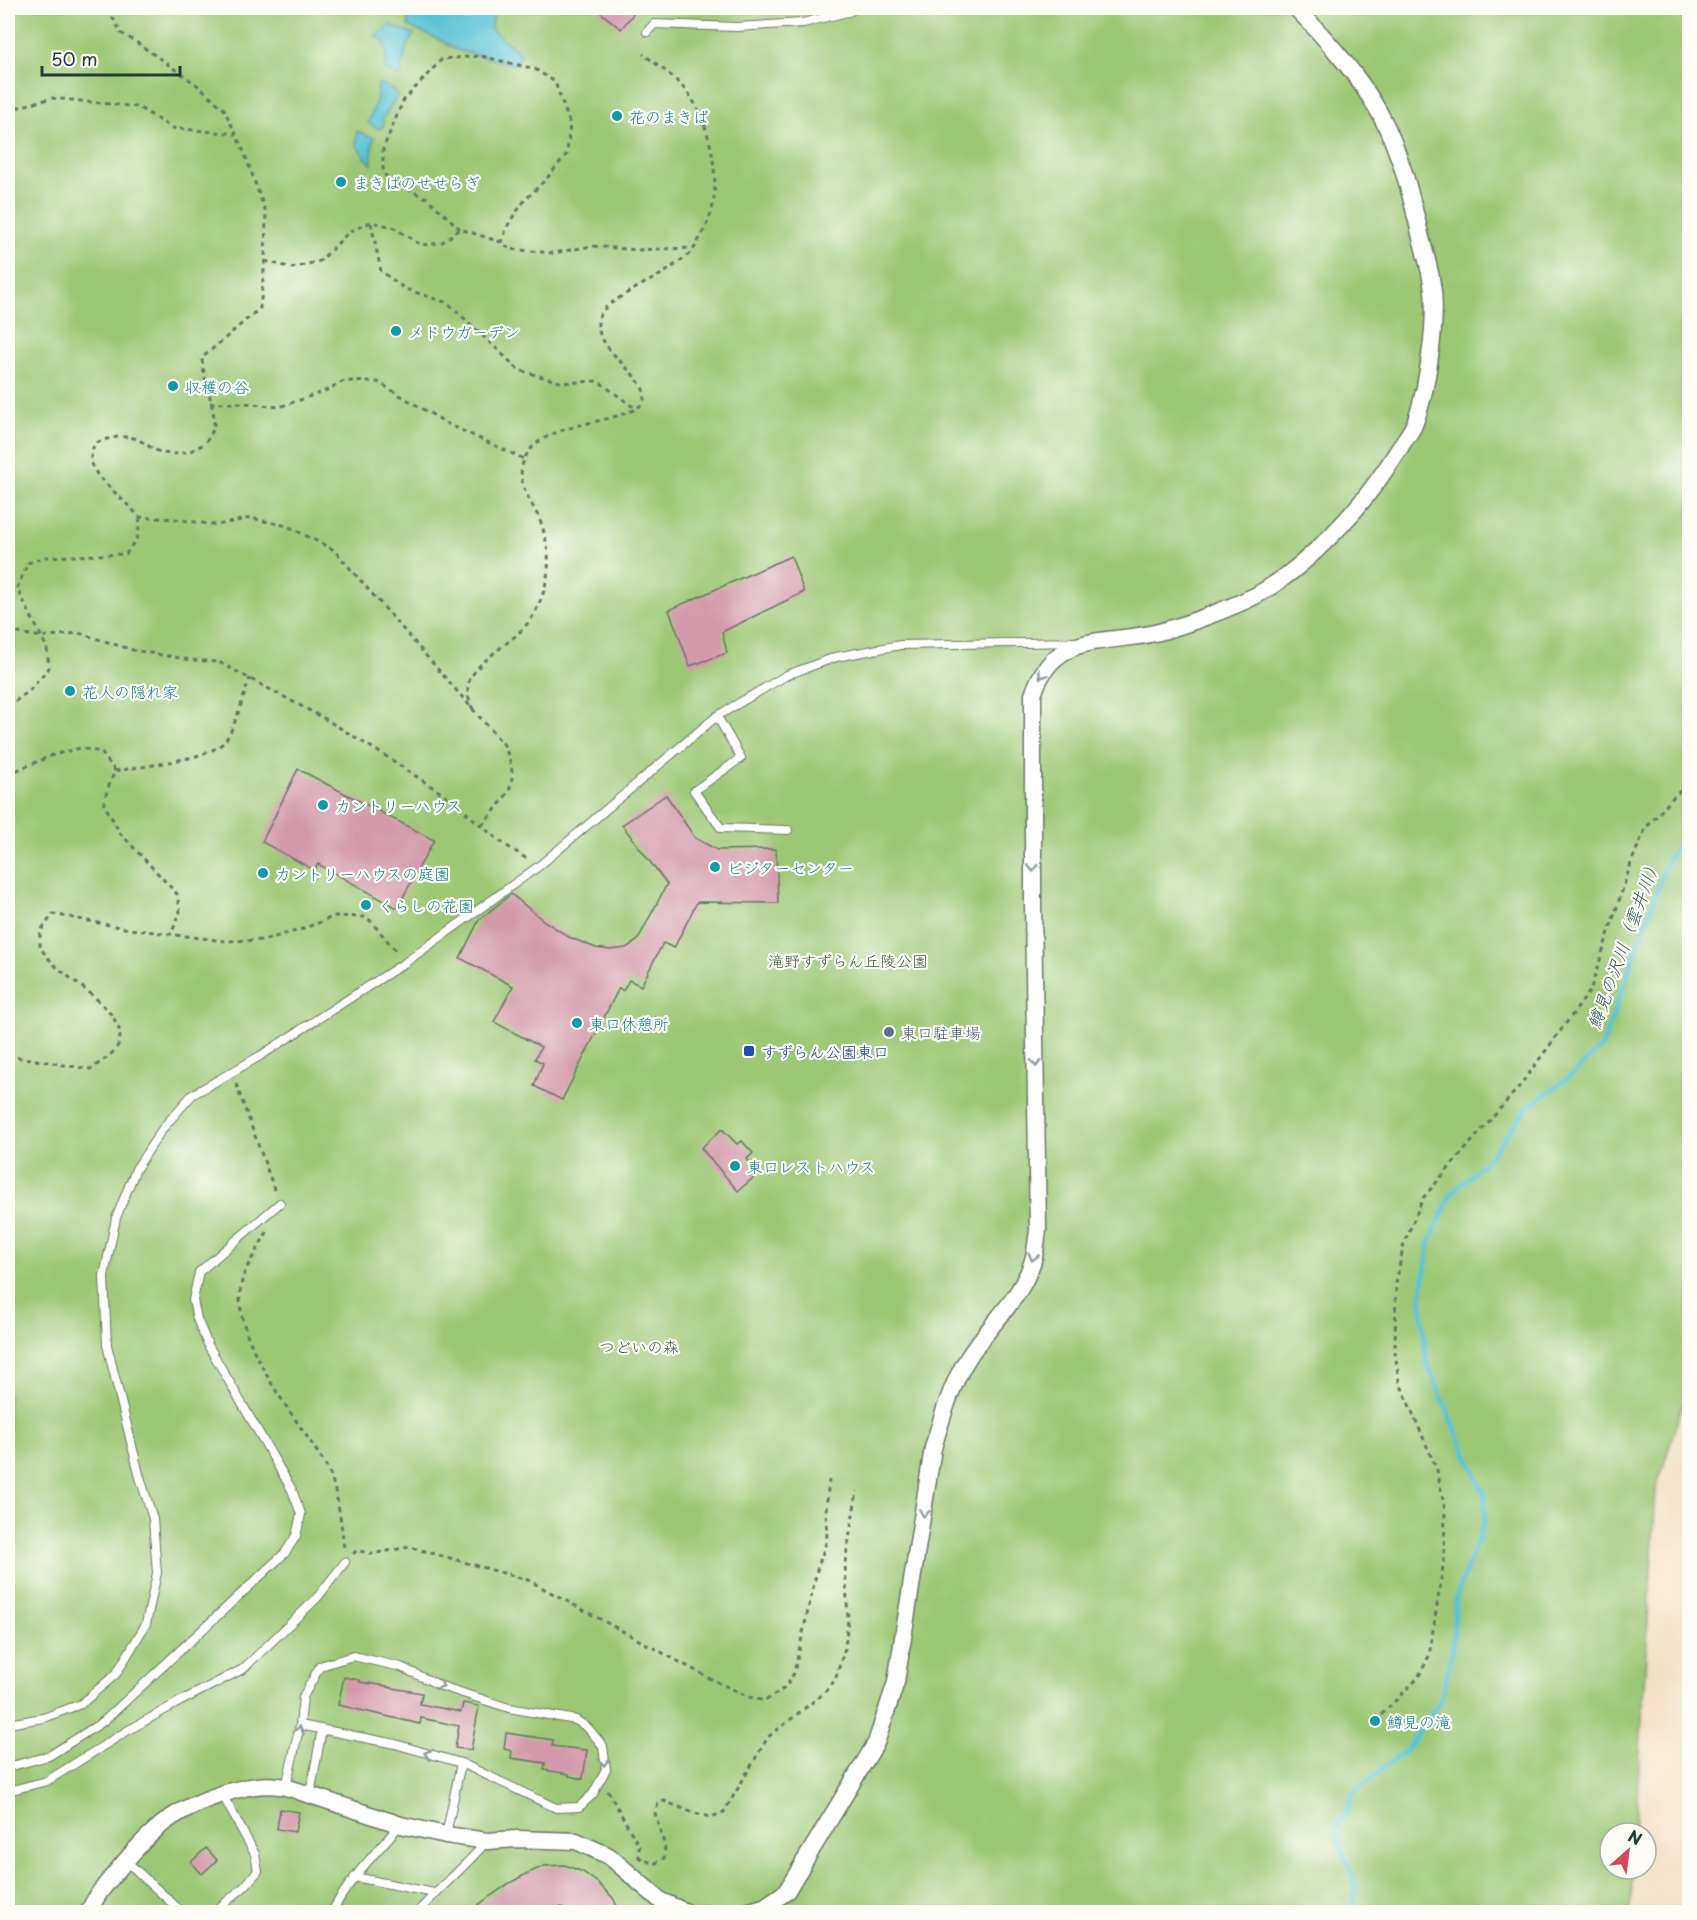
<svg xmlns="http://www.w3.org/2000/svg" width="1697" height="1920" font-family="'Playpen Sans','Klee One',sans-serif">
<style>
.green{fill:#9cc875;stroke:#5e8254;stroke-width:1.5}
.water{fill:#59c3d5;stroke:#3c8084;stroke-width:1.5}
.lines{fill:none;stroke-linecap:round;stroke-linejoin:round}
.stream{stroke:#59c3d5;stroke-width:5}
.building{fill:#d399aa}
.lane-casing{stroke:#697666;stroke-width:10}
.street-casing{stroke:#697666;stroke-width:19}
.path{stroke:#697666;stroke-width:3;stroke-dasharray:4.5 4.5;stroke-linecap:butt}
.lane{stroke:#fff;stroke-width:8}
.street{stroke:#fff;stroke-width:16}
.oneway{stroke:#8f9e9a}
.culture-dot{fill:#0f9aa8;stroke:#fdfcf7;stroke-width:2}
.service-dot{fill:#5c6f8a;stroke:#fdfcf7;stroke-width:2}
.transit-dot{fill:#1a4fb4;stroke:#fdfcf7;stroke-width:2}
.labels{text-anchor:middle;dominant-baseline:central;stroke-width:4.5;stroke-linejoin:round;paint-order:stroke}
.culture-label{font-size:16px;fill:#0d838f;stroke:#fdfcf7;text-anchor:start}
.park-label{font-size:16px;fill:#3e6044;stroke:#fdfcf7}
.service-label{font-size:16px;fill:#4e5e75;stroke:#fdfcf7;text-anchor:start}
.transit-label{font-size:16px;fill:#164399;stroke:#fdfcf7;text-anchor:start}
.water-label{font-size:18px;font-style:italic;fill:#2e5e5c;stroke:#fdfcf7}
</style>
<rect width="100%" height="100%" fill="#fdfcf7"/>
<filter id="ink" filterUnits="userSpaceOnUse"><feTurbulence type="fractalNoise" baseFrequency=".0167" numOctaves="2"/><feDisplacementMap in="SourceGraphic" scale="12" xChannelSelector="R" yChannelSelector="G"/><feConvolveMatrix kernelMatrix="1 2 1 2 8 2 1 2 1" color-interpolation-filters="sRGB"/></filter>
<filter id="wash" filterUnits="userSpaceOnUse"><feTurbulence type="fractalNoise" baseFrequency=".008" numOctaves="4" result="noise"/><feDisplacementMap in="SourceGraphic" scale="24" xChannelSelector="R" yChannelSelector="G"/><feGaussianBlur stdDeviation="1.35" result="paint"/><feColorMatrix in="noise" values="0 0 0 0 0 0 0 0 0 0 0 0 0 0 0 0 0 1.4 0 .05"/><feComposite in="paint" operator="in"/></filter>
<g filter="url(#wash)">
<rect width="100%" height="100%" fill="#f3dfc2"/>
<path class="green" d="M8,8H1689L1690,1379L1656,1490L1635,1833H1610V1869H1633L1630,1912H8Z"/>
<g class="water">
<path d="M409,8H484L494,16L490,28L521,54L516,65L457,50L438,39L408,26Z"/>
<path d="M390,25L414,34L406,49L400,77L385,70L387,51L383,40L375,36Z"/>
<path d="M378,84L385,85L398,95L383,118V127L378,129L368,123L377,99Z"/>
<path d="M357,131L374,138L372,146V165L356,145Z"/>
</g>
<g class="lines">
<path class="stream" d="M1351,1912L1356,1884L1336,1834L1338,1823L1346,1813L1353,1793L1407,1749L1441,1700L1452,1651L1456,1598L1485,1520V1497L1426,1361L1421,1297L1429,1244L1451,1194L1488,1159L1528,1107L1568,1078L1602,1047L1669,857L1690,829"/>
</g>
<g id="blocks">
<g class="building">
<path d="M595,8H638L621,29Z"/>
<path d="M791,556L804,592L722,632L727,653L690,666L669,610Z"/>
<path d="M298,769L434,840L397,908L318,864L314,870L262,842Z"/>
<path d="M666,795L695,838L717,850L776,849L778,903L697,902L674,948L663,943L641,986L629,980L623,991L619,988L562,1100L534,1086L543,1063L535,1059L541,1047L494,1022L513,986L460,958L479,920L511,894L544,921L569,937L596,948L610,950L626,948L637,941L667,884L622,825Z"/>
<path d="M722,1129L737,1144L742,1141L753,1153L747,1159L759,1173L738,1191L701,1148Z"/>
<path d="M344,1677L360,1680V1682L387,1686V1687L422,1693L420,1704L461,1712L463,1703L479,1706L471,1750L455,1748L459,1726L421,1718L420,1724L338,1705Z"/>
<path d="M506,1733L553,1740L552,1746L587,1750L583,1779L569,1776V1774L544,1770L545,1763L511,1758L512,1751L504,1749Z"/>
<path d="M280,1809L299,1812L295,1832L277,1829Z"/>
<path d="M206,1848L217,1860L202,1874L191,1862Z"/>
<path d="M565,1865L583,1872L598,1883L613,1898L620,1912H572L561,1907H553L538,1912H468L508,1884L526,1874L544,1866Z"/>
</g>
</g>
</g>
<g filter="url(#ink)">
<use href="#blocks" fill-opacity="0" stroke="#697666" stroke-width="1.5"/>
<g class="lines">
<g class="lane-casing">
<g id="lane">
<path d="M647,32L654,24L736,27L803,23L851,11L853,8"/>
<path d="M717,716L741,758L694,791L721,828L788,830"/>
<path d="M8,1724L43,1718L81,1704L116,1674L146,1624L157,1573L153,1519L139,1474L107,1345L104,1276L116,1218L136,1169L163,1128L192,1095L260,1056L406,962L539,866L717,716L787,675L836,657L900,645L1075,642"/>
<path d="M8,1767L49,1756L104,1721L285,1553L296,1536L301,1514L292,1490L208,1345L197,1319L193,1300L199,1272L280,1203"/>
<path d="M286,1787L300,1725L303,1697L320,1666L353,1656L401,1667L441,1686L509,1708L576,1720L588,1728L603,1746L606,1769L593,1794L579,1807L556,1808L461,1763L395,1744L300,1725"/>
<path d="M8,1791L47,1781L127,1731L179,1702L243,1669L317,1598L345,1562"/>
<path d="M310,1795L322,1729"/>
<path d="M446,1835L461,1763"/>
<path d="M126,1861L182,1912"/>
<path d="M355,1877L434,1893"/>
<path d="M214,1912L244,1887L258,1871L255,1854L222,1794"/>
<path d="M332,1912C349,1879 376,1853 400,1825"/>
<path d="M418,1912C440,1887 465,1867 487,1841"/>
</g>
</g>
<g class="street-casing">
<g id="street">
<path d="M89,1912C95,1896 106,1884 117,1871C153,1827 176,1807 232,1791C251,1786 267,1783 286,1787L401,1825L446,1835L487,1841L517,1839L576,1841L609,1856L661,1901L686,1912"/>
<path d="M746,1912L764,1907L786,1892L876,1743L896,1682L933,1448C942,1417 951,1385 968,1358C988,1326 1018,1302 1031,1266C1036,1255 1036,1242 1038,1230L1033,906V695C1054,629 1105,646 1159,632C1186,625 1231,608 1257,595C1294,574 1326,543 1354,511C1372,490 1386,470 1401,446C1405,439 1411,432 1414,425C1427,393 1438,319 1432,284C1430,269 1425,253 1421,238C1411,195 1400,150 1379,112C1357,73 1326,39 1296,8"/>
</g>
</g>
<g class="path">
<path d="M115,8L113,18L121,33L136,42L200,87L224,109L244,152L266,213L265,261L260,308L202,358C203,379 213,400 214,421C214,447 184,457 163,453C153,451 144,441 134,438C119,435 108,438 94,444L90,462L98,476L140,517L174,519L217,525L251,518L287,526L334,550L504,745C522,786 508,794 482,825"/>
<path d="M8,110L52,98L138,107L172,128L236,134"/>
<path d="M371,223L381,271L405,289L448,303L519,370L563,383L598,381L636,409"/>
<path d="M460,229L427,198L411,191L383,174V149L403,101L442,59L481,56L535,69L555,82L570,124L567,154L548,177L525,200L510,221L501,242"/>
<path d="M265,261L292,268L320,261L350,231L371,222L393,227L421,245L441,243L460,229L501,242L510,249L553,253L593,246L636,250L692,248"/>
<path d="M210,403H245L279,407L323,392L344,381L378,382L448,424L524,459"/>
<path d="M8,631L41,637L79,633L133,650L191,660L219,662L327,720L387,757L446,796L501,842L527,859"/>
<path d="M8,707L30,690L49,668L47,648L17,588L28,563L45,557L126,554L138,536L140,517"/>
<path d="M473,709C468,701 466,687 470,679C483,654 519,641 534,614C551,582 553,553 539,518C530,499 515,482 524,460C537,427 593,425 623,414C627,412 633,411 636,409C671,385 584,351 600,315C606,300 655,280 671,268C678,262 690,255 695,247C701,237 709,221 712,210C720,175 710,125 690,96C678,79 659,66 643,54"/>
<path d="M115,771C138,767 209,759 223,743C235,730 243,696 250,678"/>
<path d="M8,774L53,755L80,748L101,752L115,771L107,790L104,804L120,833L177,894L180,913L171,934"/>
<path d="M8,1057C36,1058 62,1066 91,1069C100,1062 112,1056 118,1045C131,1017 76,984 59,969C52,963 46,955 40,948V932L53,914L129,929L225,941L264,940L303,929L335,916L367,917L398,953"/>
<path d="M236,1084L275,1191"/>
<path d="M267,1232C259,1248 246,1265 242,1281C227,1340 300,1420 327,1468C337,1486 342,1528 344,1548"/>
<path d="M353,1554L357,1550L371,1554L410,1547L528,1580L711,1679L749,1697L765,1701L786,1687L794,1673L817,1570L827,1540L826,1510L829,1480"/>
<path d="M1375,1721L1418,1678L1429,1656L1444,1560L1445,1510L1437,1470L1399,1381L1395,1352L1396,1283L1404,1243L1423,1198L1518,1088L1590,991L1631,863L1645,829L1675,795L1690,784"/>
<path d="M608,1791L639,1846V1857"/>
<path d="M638,1857L654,1864L664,1858L665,1846L655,1814L658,1804L664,1801L694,1813L711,1817L724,1812L768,1737L823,1694L835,1680L845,1648L848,1619L845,1563L857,1491"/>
</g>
<use href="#lane" class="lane"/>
<use href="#street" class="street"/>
</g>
<defs><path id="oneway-chevron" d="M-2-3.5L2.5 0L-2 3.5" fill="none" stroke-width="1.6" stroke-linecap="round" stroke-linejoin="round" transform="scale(1.5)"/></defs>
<g class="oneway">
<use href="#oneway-chevron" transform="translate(1042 675) rotate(121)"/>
<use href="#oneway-chevron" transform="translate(1033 868) rotate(90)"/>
<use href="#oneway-chevron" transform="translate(1036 1063) rotate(89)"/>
<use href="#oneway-chevron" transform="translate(1033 1257) rotate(103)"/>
<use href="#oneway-chevron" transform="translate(924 1513) rotate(99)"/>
<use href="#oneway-chevron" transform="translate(440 1685) rotate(22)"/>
<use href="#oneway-chevron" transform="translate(299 1730) rotate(-79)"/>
<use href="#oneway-chevron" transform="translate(428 1754) rotate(-164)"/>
<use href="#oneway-chevron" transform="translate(604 1762) rotate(89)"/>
</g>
</g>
<g class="culture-dot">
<circle cx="617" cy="116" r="6"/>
<circle cx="341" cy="182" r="6"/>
<circle cx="396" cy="331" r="6"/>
<circle cx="173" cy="386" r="6"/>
<circle cx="70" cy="691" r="6"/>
<circle cx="323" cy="805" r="6"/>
<circle cx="715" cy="867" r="6"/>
<circle cx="263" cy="873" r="6"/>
<circle cx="366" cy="905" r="6"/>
<circle cx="577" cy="1023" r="6"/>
<circle cx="735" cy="1166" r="6"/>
<circle cx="1375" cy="1721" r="6"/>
</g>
<circle class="service-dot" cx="889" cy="1032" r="6"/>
<rect class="transit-dot" x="743" y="1045" width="12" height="12" rx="3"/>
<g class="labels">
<g class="culture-label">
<text x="629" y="116">花のまきば</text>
<text x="353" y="182">まきばのせせらぎ</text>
<text x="408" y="331">メドウガーデン</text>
<text x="185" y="386">収穫の谷</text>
<text x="82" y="691">花人の隠れ家</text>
<text x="335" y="805">カントリーハウス</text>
<text x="727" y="867">ビジターセンター</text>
<text x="275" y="873">カントリーハウスの庭園</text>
<text x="378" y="905">くらしの花園</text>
<text x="589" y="1023">東口休憩所</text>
<text x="747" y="1166">東口レストハウス</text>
<text x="1387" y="1721">鱒見の滝</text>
</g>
<g class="park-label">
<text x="848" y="960">滝野すずらん丘陵公園</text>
<text x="639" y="1346">つどいの森</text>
</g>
<g class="service-label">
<text x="901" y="1032">東口駐車場</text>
</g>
<g class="transit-label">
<text x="761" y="1051">すずらん公園東口</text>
</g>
<g class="water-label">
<text transform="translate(1623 943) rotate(-70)">鱒見の沢川（雲井川）</text>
</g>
</g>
<rect width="1697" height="1920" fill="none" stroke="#fdfcf7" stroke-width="30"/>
<g transform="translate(1628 1851) rotate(28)"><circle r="28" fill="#fdfcf7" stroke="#a4b0a9" stroke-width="1.5"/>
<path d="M0-4.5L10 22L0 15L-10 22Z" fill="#d1495b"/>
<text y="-9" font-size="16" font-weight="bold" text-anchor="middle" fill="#1f3d34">N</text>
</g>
<path d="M42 66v9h138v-9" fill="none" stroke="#1f3d34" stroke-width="3"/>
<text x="51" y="66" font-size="18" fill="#1f3d34" stroke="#fdfcf7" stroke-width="4.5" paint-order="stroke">50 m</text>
</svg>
